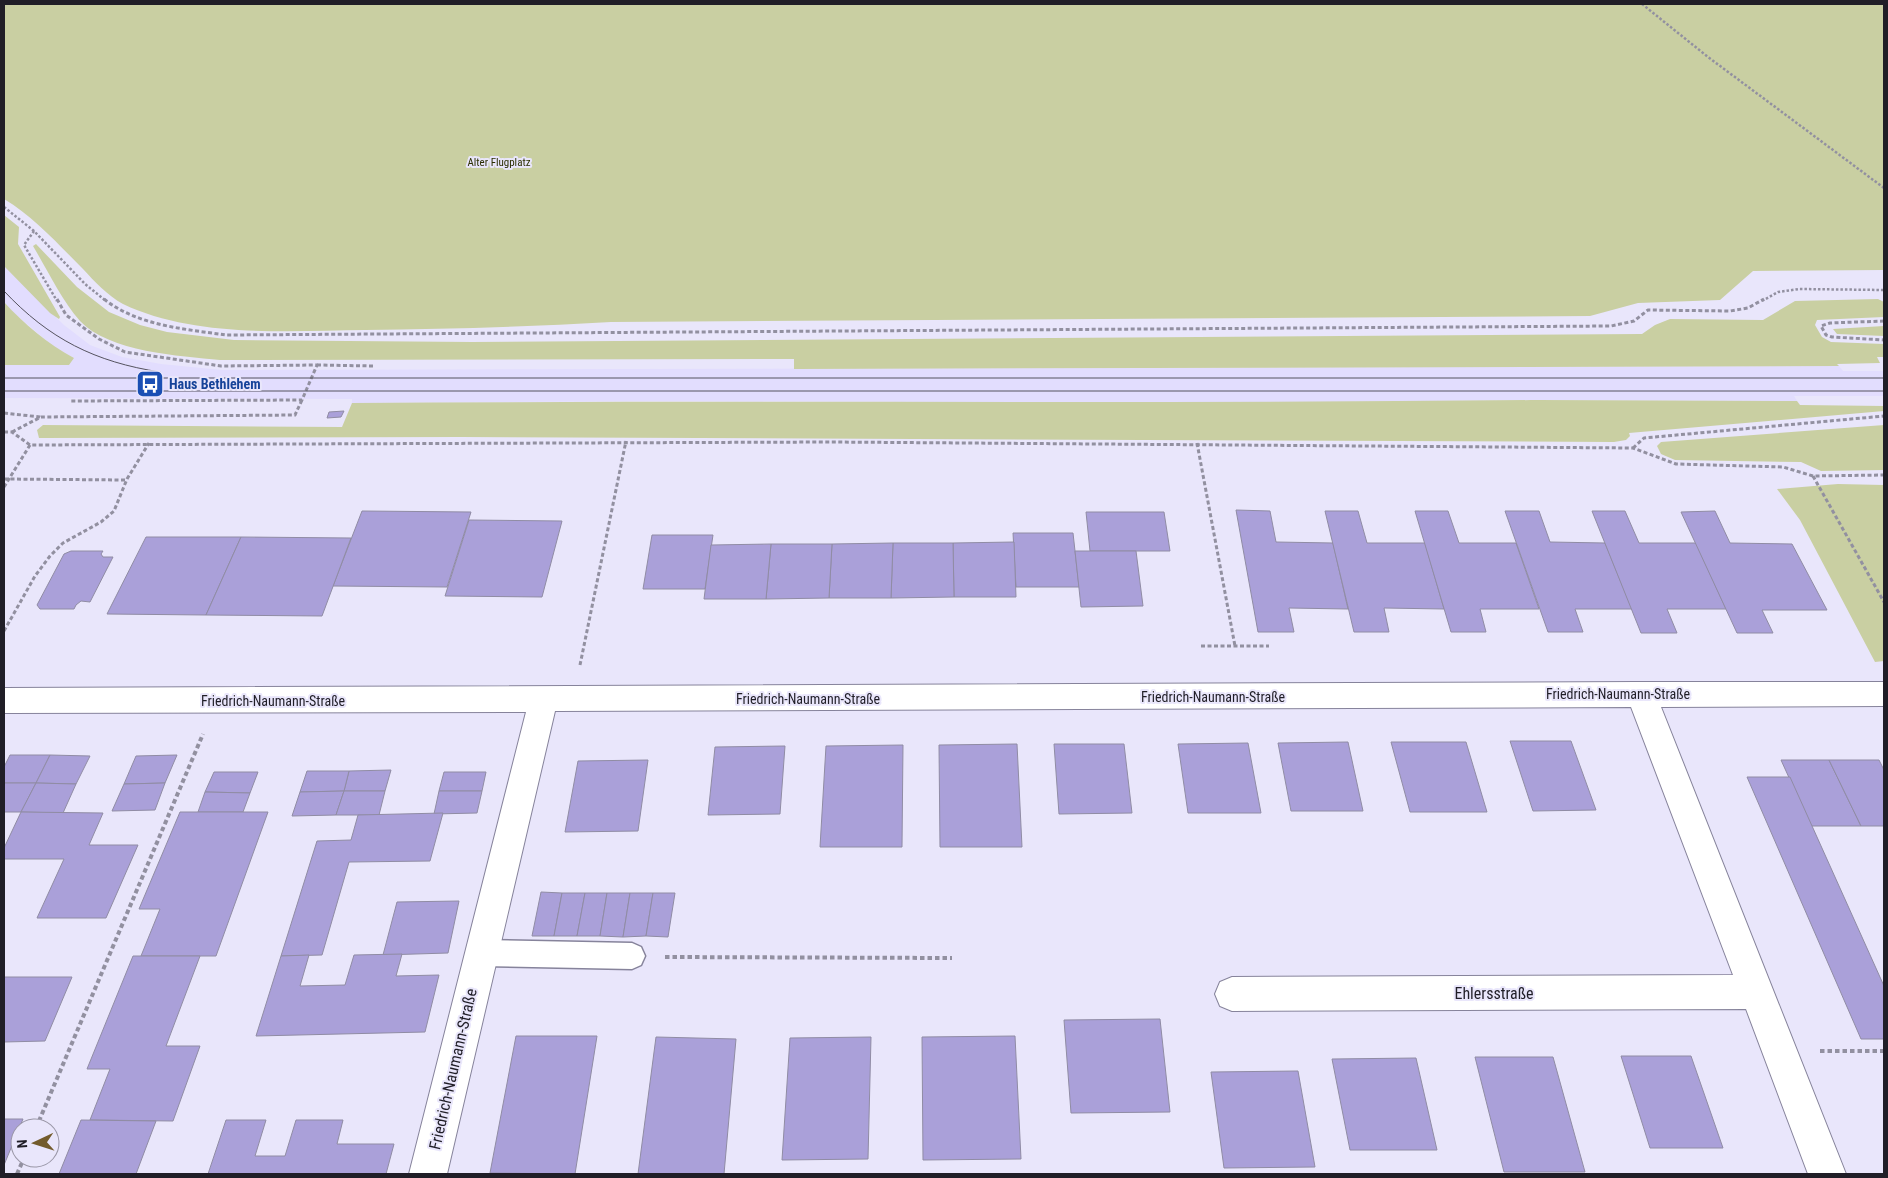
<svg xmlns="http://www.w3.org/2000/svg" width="1888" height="1178" font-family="'Roboto Condensed',sans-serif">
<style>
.built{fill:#e2ddfe}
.green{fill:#c9cfa2}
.building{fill:#aaa0d9;stroke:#908ca4}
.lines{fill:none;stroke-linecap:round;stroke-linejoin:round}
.lane-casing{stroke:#86839b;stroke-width:3}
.street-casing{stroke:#86839b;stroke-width:2}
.path-far2{stroke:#9290a0;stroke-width:2.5;stroke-dasharray:2.5 2;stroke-linecap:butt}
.path-far1{stroke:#9290a0;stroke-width:3;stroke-dasharray:4 2.5;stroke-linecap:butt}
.path{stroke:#9290a0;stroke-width:4;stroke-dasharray:4.5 3;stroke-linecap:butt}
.lane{fill:#fff;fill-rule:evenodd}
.street{fill:#fff;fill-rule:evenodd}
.tram{stroke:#55535f;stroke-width:1}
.labels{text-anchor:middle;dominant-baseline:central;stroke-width:4;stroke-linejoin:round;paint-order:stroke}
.far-park-label{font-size:11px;fill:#2b2e00;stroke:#e9e6fb}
.transit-label{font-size:14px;font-weight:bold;fill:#164399;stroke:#e9e6fb;text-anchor:start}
.street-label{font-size:14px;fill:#201e27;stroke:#e9e6fb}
.near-street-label{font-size:16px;fill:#201e27;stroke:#e9e6fb}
</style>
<rect width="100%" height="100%" fill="#e9e6fb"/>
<path class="built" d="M4,266L64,325L90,345L122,357L161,364L222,370L1839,366L1843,371H1884V396H1794L1797,401L1537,400L1246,403L652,401L352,403V399L4,398V365H69L74,358L54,347L14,313L4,302Z"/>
<g class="green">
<path d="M4,4H1884V270L1753,271L1720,300L1638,303L1590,316L611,322C529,327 447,329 365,330C288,331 194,338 123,304C108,296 94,281 83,269C58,244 34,217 4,199Z"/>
<path d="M4,215L19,227L18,244L60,317L59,319L50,313L4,266Z"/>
<path d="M36,244L77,287L109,312L140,325L167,332L234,340L472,342L1642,334L1655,325L1670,319L1763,320L1795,301L1878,299L1884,302V317L1817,320L1815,325L1822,337L1831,342L1884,344V357H1877L1880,363L1837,364L1839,366L794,369V359L220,360C180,356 109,352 80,321C61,299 48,271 33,246Z"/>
<path d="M4,302C24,324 48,344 74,358L69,365H4Z"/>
<path d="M1884,326V336L1837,334L1833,329Z"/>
<path d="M1537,400L1797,401L1800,405L1884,406V411L1629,433L1630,436L1626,440L1614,442L461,437L39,438L37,430L43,425L342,427L352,403C747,400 1142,404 1537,400Z"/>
<path d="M1884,425V470L1821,471L1801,462L1675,460L1661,454L1657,446L1661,442Z"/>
<path d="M1838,484L1884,485V661L1875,662L1800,520L1777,489Z"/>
</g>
<g class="building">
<path d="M344,411L341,417L327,418L329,412Z"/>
<path d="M1236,510L1270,511L1276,542L1333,543L1348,609L1289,608L1294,632H1258Z"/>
<path d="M362,511L471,512L447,587L333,586Z"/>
<path d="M1325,511H1358L1367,543H1425L1444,609L1384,608L1389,632H1354Z"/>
<path d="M1415,511H1448L1459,543H1516L1539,609H1480L1486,632H1451Z"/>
<path d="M1505,511H1539L1550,542L1605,543L1632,609H1575L1583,632H1548Z"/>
<path d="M1592,511H1625L1639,543H1696L1726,609H1667L1677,633H1641Z"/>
<path d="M1715,511L1730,543L1792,544L1827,610H1762L1773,633H1737L1681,512Z"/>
<path d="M1086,512H1164L1170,551H1090Z"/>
<path d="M469,520L562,521L542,597L445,596Z"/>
<path d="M1013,533H1073L1079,587H1016Z"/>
<path d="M652,535H713L705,589H643Z"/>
<path d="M146,537H241L206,615L107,614Z"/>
<path d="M241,537L351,538L322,616L206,615Z"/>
<path d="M1014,542L1016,597H954L953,543Z"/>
<path d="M893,543H953L954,597L891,598Z"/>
<path d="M893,543L891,598H829L832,544Z"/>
<path d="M771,544H832L829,598L766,599Z"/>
<path d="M771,544L766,599H704L711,545Z"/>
<path d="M71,551H103L101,554L103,557H113L90,602L81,601L76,605L74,609H40L37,605L64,554Z"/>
<path d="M1075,551H1136L1143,606L1081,607Z"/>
<path d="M1510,741H1571L1596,810L1533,811Z"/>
<path d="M1348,742L1363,811H1291L1278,743Z"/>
<path d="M1391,742H1466L1487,812H1410Z"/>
<path d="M1248,743L1261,813H1188L1178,744Z"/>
<path d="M1017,744L1022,847H940L939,745Z"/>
<path d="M1054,744H1124L1132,813L1059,814Z"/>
<path d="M903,745L902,847H820L826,746Z"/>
<path d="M785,746L780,814L708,815L715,747Z"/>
<path d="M10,755H50L36,783H4V767Z"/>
<path d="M50,755L90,756L76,784L36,783Z"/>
<path d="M177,755L165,783L124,784L136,756Z"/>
<path d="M648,760L638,831L565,832L578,761Z"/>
<path d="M1781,760H1829L1861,826H1811Z"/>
<path d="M1829,760H1879L1884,770V826H1861Z"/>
<path d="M391,770L385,791H344L349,771Z"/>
<path d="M307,771H349L344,791L300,792Z"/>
<path d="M214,772H258L250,793L205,792Z"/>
<path d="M444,772H486L482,791H439Z"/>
<path d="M1747,777H1790L1884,986V1039H1861Z"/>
<path d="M4,783H36L21,812H4Z"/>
<path d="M36,783L76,784L63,813L21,812Z"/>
<path d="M165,783L155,810L112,811L124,784Z"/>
<path d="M344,791L336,815L292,816L300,792Z"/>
<path d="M344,791H385L379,815H336Z"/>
<path d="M439,791H482L477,813L434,814Z"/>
<path d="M205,792L250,793L243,812H198Z"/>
<path d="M21,812L103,813L89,845H138L106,918H37L64,859H4V848Z"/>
<path d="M180,812H268L216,956H141L160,909H139Z"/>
<path d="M443,813L430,861L349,862L322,955L281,956L317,841L351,840L358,815Z"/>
<path d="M541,892L562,893L554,936H532Z"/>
<path d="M562,893H585L577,936H554Z"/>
<path d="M585,893H607L600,936H577Z"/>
<path d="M607,893H630L623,937L600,936Z"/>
<path d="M630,893H653L646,936L623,937Z"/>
<path d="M653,893H675L668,937L646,936Z"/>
<path d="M459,901L448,953L383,955L397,902Z"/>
<path d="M402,954L396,976L439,975L425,1032L256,1036L281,956L309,955L300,986L345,985L354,955Z"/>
<path d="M133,956H200L166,1046H200L173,1121L90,1120L110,1069H87Z"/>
<path d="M4,977H72L45,1041L4,1042Z"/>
<path d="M1160,1019L1170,1112L1071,1113L1064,1020Z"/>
<path d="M516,1036H597L575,1174L490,1173Z"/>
<path d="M1015,1036L1021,1159L923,1160L922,1037Z"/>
<path d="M656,1037L736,1039L724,1174H638Z"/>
<path d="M871,1037L868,1159L782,1160L790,1038Z"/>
<path d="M1621,1056H1691L1723,1148H1650Z"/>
<path d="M1475,1057H1553L1585,1172H1504Z"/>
<path d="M1416,1058L1437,1150H1350L1332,1059Z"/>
<path d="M1298,1071L1315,1167L1224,1168L1211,1072Z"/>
<path d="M4,1119H23L4,1165Z"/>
<path d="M81,1120L156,1121L136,1174H59Z"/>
<path d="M226,1120H266L255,1156H285L296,1120H343L337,1144H394L386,1174H208Z"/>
</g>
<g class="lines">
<g class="lane-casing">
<path id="lane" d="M481,940L632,943L641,947L645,956L641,965L632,969L481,966L472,962L468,953L472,944Z"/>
</g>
<g class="street-casing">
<path id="street" d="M1638,682H1884V706L1661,707L1846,1174H1808L1746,1009L1232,1011L1220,1006L1215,994L1220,982L1232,977L1733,975L1631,707L555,711L447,1174H409L526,712L4,713V688Z"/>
</g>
<g class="path-far2">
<path d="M1642,4L1708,57L1884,188"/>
<path d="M4,207L34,231L85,284L106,301"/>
<path d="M34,231L24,245L57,301"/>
<path d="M1762,301L1778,292L1799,289L1884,290"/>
</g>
<g class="path-far1">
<path d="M57,299L66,315L99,339L125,352L221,366L317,365L302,400L70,401"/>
<path d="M104,299C138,326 185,329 226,335L1611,326L1634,321L1648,310L1730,311L1748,308L1764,299"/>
<path d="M1884,321L1830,323L1821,326L1826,335L1832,337L1884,340"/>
<path d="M317,365L375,366"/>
<path d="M4,413L40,417"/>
<path d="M4,432H12L30,445L832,442L1633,448L1676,464L1783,467L1813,476L1884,475"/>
<path d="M12,432L41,417L295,415L302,400"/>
<path d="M1197,443L1235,646"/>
<path d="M1633,448L1644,438L1884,416"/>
<path d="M1813,476L1884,602"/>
<path d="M4,479L127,480"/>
<path d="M4,487L30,445"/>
<path d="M4,631L35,576L50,556L63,543L101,522L114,511L127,479L149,443"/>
<path d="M1201,646H1269"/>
<path d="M580,665L626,441"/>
</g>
<g class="path">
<path d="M665,957L952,958"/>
<path d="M1820,1051H1884"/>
<path d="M36,1128L203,734"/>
<path d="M17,1174L24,1158"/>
</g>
<use href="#lane" class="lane"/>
<use href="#street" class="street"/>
<g class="tram">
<path d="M4,291C49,339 95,362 160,372"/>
<path d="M4,378H1884"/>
<path d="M4,391H1884"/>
</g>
</g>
<defs>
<g id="bus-square" transform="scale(1.4375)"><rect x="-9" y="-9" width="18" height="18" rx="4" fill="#1a4fb4" stroke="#e9e6fb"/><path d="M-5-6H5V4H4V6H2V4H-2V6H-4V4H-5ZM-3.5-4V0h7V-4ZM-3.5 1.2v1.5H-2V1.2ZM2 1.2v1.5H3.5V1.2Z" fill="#fff"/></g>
</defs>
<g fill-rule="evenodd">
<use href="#bus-square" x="150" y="384"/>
</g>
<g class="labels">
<g class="far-park-label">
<text x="499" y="162">Alter Flugplatz</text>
</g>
<g class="transit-label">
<text x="169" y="384">Haus Bethlehem</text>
</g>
<g class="street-label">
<text x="1618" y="694">Friedrich-Naumann-Straße</text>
<text x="1213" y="697">Friedrich-Naumann-Straße</text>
<text x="808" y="699">Friedrich-Naumann-Straße</text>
<text x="273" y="701">Friedrich-Naumann-Straße</text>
</g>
<g class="near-street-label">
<text x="1494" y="993">Ehlersstraße</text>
<text transform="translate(453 1069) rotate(-77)">Friedrich-Naumann-Straße</text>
</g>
</g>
<rect width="1888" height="1178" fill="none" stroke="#201e27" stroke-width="10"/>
<g transform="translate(35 1143) rotate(266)"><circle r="24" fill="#e9e6fb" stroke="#9996a6"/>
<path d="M0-4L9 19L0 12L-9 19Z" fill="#735b2c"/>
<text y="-8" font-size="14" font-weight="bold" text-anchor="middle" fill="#201e27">N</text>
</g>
</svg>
